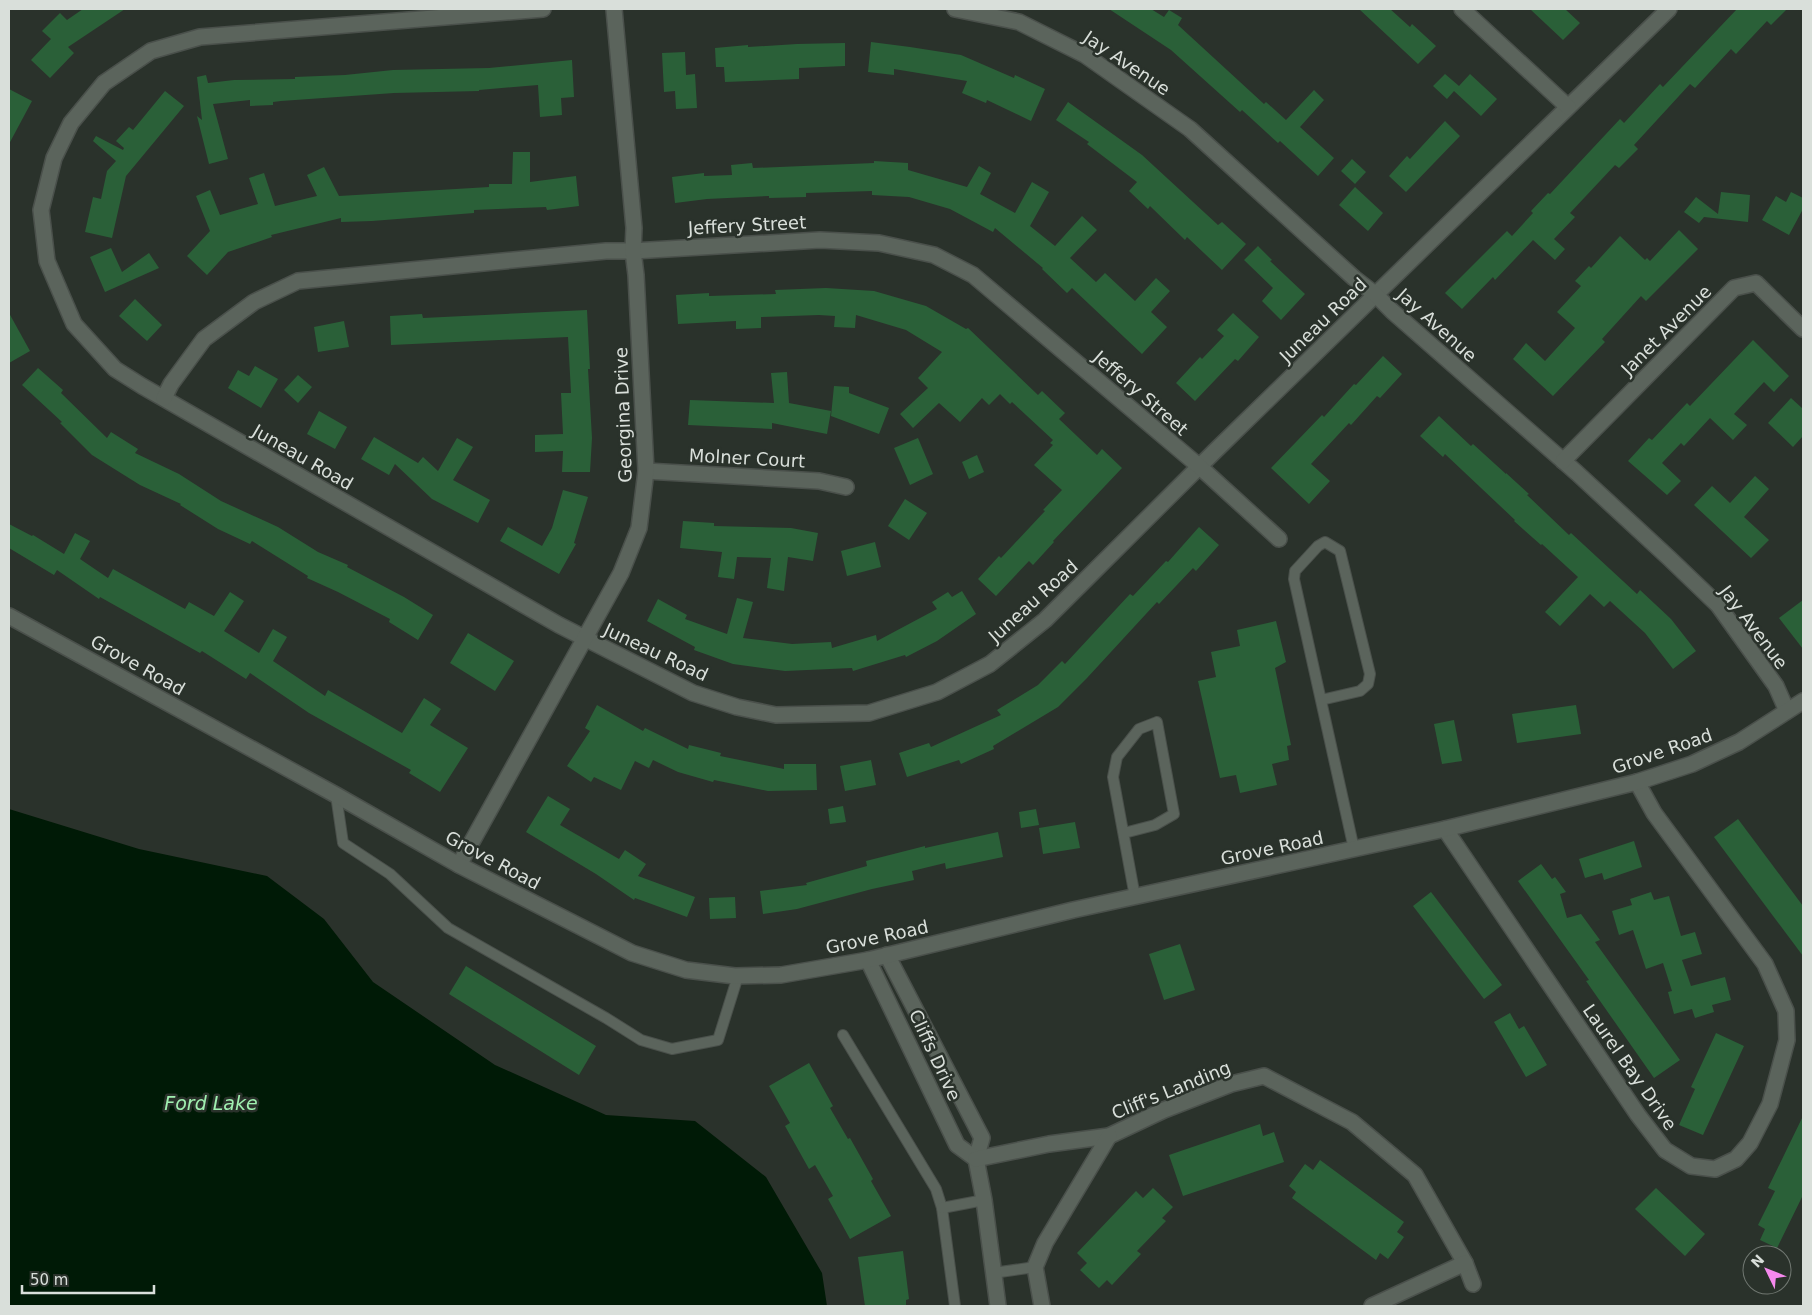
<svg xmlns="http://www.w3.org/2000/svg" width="1812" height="1315" font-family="'DejaVu Sans',sans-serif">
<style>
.water{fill:#001a06}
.building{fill:#2a6038}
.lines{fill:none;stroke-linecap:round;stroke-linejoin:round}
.lane-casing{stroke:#4a504b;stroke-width:12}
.street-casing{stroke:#4a504b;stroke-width:18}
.secondary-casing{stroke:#4a504b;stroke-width:18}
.lane{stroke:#5b645c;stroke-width:10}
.street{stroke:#5b645c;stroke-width:15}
.secondary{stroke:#5b645c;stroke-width:15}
.labels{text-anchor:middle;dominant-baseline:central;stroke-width:5;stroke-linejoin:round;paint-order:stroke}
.street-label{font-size:18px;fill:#d9dfda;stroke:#2a322b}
.water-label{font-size:19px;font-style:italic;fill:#a0f0b0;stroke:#2a322b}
</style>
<rect width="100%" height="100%" fill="#2a322b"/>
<path class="water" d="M9,809L139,849L267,876L324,919L373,982L495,1065L606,1115L695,1121L766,1177L822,1273L827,1306H9Z"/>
<g class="building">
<path d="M83,9H125L68,47L74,53L50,78L31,60L51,39L42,31L60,13L67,20Z"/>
<path d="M1109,9H1151L1164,17L1169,10L1182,18L1178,25L1264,104L1266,102L1286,120L1314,90L1324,100L1300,127L1334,158L1318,176L1280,141L1278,143L1242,110L1240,112L1171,50Z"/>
<path d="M1359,9H1390L1410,27L1412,24L1436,46L1418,64Z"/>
<path d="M1530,9H1565L1580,23L1563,40Z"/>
<path d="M1737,9H1787L1771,25L1767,21L1736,54L1731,49L1695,88L1690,84L1634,145L1638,149L1619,168L1615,165L1570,213L1575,217L1554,239L1565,249L1555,260L1533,240L1495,280L1493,277L1462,309L1445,293L1507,231L1512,236L1533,213L1531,211L1548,193L1550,194L1620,119L1624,123L1660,84L1663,87Z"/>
<path d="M871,42L910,47L961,55L1014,78L1015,75L1045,89L1031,121L987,100L986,103L962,93L967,81L894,69V75L868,72Z"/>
<path d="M845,43V66L799,68V79L725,82L724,67H716L715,48L748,45V47L797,44Z"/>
<path d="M685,52L686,75L695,74L697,108L676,109L675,91L664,92L662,53Z"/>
<path d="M572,60L574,97L561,98L562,115L540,117L538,85L479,90V91L394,93L281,101L273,102V105L250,106V100L213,104L228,159L209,164L197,116L202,120L197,77L206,75L208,83L234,80L295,79V77L345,75L393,70L489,68Z"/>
<path d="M1445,74L1459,86L1470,74L1497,99L1481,116L1454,91L1447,99L1433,86Z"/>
<path d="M9,89L32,101L9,144Z"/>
<path d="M165,91L184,106L126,176L112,238L85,232L93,197L101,199L107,171L116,161L93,141L96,136L123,150L124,148L116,141L129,127L133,130Z"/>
<path d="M1068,102L1142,155L1218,225L1222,222L1246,244L1222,270L1187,237L1185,240L1150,206L1148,209L1129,191L1137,182L1087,144L1089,142L1056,120Z"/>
<path d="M1445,121L1460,136L1406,192L1389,176L1407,156L1410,159Z"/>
<path d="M513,152H530V182L576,176L579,206L547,210L546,207L474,210V213L372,221L341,222V218L271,235L272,237L228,252L207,275L187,256L210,231L196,196L210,190L220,215L258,204L249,178L264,173L275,206L317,196L307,175L324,167L339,196L489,187V184H512Z"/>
<path d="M1352,159L1366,172L1355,184L1341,171Z"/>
<path d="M874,161L908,163V170L967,187L979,166L991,173L980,194L1015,213L1032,182L1049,192L1030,226L1055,246L1082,216L1097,230L1070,258L1096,282L1105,273L1135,301L1156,278L1170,291L1151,312L1167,327L1142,354L1072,288L1067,293L1042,269L1043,268L995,228L993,232L950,209L909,197L872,195V191L806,193V197L769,198V196L707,199L675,203L672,177L704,173V176L732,175L731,165L752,163L753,168L874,163Z"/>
<path d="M1355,187L1383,213L1368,231L1339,205Z"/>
<path d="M1721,192L1750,195L1748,222L1704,217L1699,223L1684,212L1696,197L1718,214Z"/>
<path d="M1791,192L1803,198V209L1789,235L1762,220L1776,196L1786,202Z"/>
<path d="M1679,230L1698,249L1646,301L1641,296L1602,339L1605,342L1553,396L1513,359L1526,343L1545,361L1575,328L1557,312L1581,286L1575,281L1589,266L1591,268L1620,236L1645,260L1647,258L1650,261Z"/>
<path d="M1258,246L1272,260L1270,261L1305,294L1281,320L1262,301L1273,288L1244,260Z"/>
<path d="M111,248L122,272L149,253L159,268L105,292L90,257Z"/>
<path d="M826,288L874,291L926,306L966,329L968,328L1038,395L1042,391L1065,413L1059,419L1097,455L1102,449L1122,468L1053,541L1054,542L1033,565L1029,561L996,596L978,579L999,556L1001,558L1045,511L1043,510L1062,490L1034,465L1053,445L1050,443L1053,440L1012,402L1010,404L1000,394L989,405L982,398L960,422L939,403L913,428L900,414L928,388L918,378L942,352L906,330L856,315L855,328L834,327L835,316L819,315L761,317V328L736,329V321L678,324L676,295L709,293V296L776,294L775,290Z"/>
<path d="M135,299L162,325L147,341L119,316Z"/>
<path d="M587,310L590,369H588L592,438L590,472H562L563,451L535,452V435L563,434L561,393H571L568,337L391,345L390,316L422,314L423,318Z"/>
<path d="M9,313L30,351L9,363Z"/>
<path d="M1233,313L1259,337L1238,361L1235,359L1195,401L1176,383L1200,357L1202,359L1224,336L1217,330Z"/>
<path d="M344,321L349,347L318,352L314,327Z"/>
<path d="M1753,340L1789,376L1774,392L1764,382L1734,414L1747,425L1733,440L1710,418L1684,446L1681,443L1662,463L1681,481L1667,495L1628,461L1649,438L1652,440L1687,403L1690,406Z"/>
<path d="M1383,356L1402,374L1380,398L1377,396L1351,425L1349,423L1311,464L1330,481L1309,504L1271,468L1322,415L1324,417L1354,384L1356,385Z"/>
<path d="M255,366L278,379L261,408L228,388L238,370L249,376Z"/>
<path d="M38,368L63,390L61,393L107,438L111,432L138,449L135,453L179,474L221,501L278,527L318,552L348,565L347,567L404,597L433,615L418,640L389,622L390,619L338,592L307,578L308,576L252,541L250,544L218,529L180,505L181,504L140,485L92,455L60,423L62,422L22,385Z"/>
<path d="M787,372L789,403L831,411L827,434L772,423V429L688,425L690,400L774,403L771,373Z"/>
<path d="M298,375L312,387L298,403L284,390Z"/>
<path d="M834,386L849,387V393L889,408L879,434L831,416Z"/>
<path d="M1791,398L1803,409V436L1793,447L1768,423Z"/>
<path d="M319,411L347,427L335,449L307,434Z"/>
<path d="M1439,416L1471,446L1473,444L1506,474V473L1529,494L1527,495L1569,535L1571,533L1637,594L1640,590L1671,619L1696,651L1673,669L1645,633L1610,601L1604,607L1590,594L1560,626L1545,612L1578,577L1542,544L1541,545L1514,521L1515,520L1445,454L1443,457L1420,436Z"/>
<path d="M374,437L418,463L423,457L438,471L457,438L473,447L453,480L490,500L478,523L432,499L395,464L389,475L361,459Z"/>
<path d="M918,438L933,474L910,485L894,448Z"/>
<path d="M977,455L984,472L969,479L962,462Z"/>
<path d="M1755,476L1769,489L1744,517L1769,540L1751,558L1694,505L1712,486L1730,503Z"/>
<path d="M563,490L588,497L574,543L576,544L559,574L500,541L508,527L542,546L552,528Z"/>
<path d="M905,499L927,513L909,540L888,526Z"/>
<path d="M683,521L714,523V526L791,528L818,533L813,561L788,557L784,591L767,588L771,558L737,557L734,579L718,577L722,552L680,548Z"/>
<path d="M9,524L32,536L33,535L64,554L75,533L90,541L80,559L108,578L113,569L185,609L189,602L214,616L230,592L244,601L224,631L259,653L273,629L287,637L273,661L325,696L328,690L402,733L424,698L441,709L430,725L468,748L440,792L409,773L411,770L309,713L250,673L246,679L202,651L200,653L100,597L99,599L57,570L54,575L9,548Z"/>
<path d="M1199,527L1219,545L1196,571L1193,568L1159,604L1157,602L1087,678L1058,707L993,746L994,749L961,764L959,760L907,777L899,753L929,743L931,747L1001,715L997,710L1038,685L1062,661L1065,664L1130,594L1133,596L1166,561L1168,562Z"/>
<path d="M875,542L881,567L847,576L841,551Z"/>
<path d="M962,591L976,614L937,641L906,657L905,655L853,671L852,668L785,671L733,664L694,650L695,647L647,621L658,599L687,615L685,619L727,634L737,598L753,602L743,638L792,644L831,642L832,648L876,635L877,641L937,609L932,602L948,592L952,597Z"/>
<path d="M1803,600V649L1779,618Z"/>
<path d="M1276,621L1286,662L1275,668L1291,745L1287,746L1289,760L1272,764L1277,785L1240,793L1236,775L1220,778L1198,681L1216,677L1211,652L1240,646L1237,630Z"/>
<path d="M468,633L514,661L495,691L450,663Z"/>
<path d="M597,705L643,731L645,728L688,749L689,745L721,753L720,756L784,769V764H816L817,790L768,791L714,780L713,782L678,772L653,760L649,768L635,761L621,790L594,777L591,782L567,766L590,731L585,728Z"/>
<path d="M1576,705L1581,734L1517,743L1512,714Z"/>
<path d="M1454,720L1462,761L1442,764L1434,724Z"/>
<path d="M871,760L876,785L845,791L840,766Z"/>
<path d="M548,796L570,809L560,825L619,859L625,850L646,864L638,876L695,897L687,917L635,898L634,900L596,874L526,832Z"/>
<path d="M843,806L846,822L830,824L828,809Z"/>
<path d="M1036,809L1039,825L1021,828L1019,812Z"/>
<path d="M1738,819L1803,906V956L1714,837Z"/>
<path d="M1075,822L1080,848L1043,854L1039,828Z"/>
<path d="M998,832L1003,857L946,869L945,863L912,871L914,880L872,889L797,909L763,914L760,891L807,885L806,883L867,866L866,861L925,846V848Z"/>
<path d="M1634,841L1642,867L1604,880L1602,873L1585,878L1579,859Z"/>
<path d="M1541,864L1552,879L1555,877L1566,892L1560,894L1567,918L1581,914L1600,940L1595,942L1680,1060L1654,1078L1586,981L1589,980L1518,881Z"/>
<path d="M1431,892L1502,985L1484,999L1413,906Z"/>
<path d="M1651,892L1654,900L1669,896L1681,936L1695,932L1702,954L1682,960L1691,986L1725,977L1731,1000L1712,1005L1714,1012L1695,1018L1692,1009L1674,1014L1668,992L1672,991L1663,963L1646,969L1633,930L1619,935L1612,911L1632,905L1630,899Z"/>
<path d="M735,897L736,918L710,919L709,898Z"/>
<path d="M1180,944L1195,990L1164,1000L1149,954Z"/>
<path d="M466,966L596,1046L579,1075L449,994Z"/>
<path d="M1510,1013L1519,1029L1524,1026L1547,1065L1526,1077L1494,1022Z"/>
<path d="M1716,1033L1744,1046L1703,1135L1679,1125L1695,1089L1691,1087Z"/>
<path d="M809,1063L833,1106L830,1108L848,1139L850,1138L873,1179L871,1181L891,1216L850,1239L828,1199L833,1196L815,1165L809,1169L785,1126L790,1123L769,1086Z"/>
<path d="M1803,1116V1195L1777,1248L1760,1240L1765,1229L1758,1225L1775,1191L1768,1188Z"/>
<path d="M1260,1124L1263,1136L1274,1132L1284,1162L1183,1196L1169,1155Z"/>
<path d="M1320,1160L1404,1222L1397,1232L1404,1237L1388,1259L1380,1253L1376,1260L1292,1198L1296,1192L1289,1186L1305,1164L1313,1170Z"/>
<path d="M1153,1188L1173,1207L1162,1218L1166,1221L1137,1251L1141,1254L1112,1285L1107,1280L1099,1288L1080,1270L1087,1263L1077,1253L1136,1191L1143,1198Z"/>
<path d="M1656,1188L1705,1234L1685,1256L1635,1209Z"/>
<path d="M903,1251L909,1299L906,1300V1306H865L858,1257Z"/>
</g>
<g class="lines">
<g class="lane-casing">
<g id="lane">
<path d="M1321,700L1360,691L1368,684L1370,674L1340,551L1325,542L1318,546L1295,571L1294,579L1354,849"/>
<path d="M336,795L343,843L390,874L448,928L606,1018L641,1040L672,1049L718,1040L738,976"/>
<path d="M1124,833L1155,825L1174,814L1157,722L1139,729L1117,757L1113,777L1135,897"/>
<path d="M843,1035L936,1189L942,1208L955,1306"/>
<path d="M942,1208L984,1200"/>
<path d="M993,1273L1035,1267"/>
</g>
</g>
<g class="street-casing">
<g id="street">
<path d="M543,9L200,37L151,51L104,83L71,123L54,158L41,210L47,261L74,324L115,369L142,386L559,625L693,693L737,707L776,715L869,713L937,692L990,664L1045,620L1214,452L1669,9"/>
<path d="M955,9L1019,22L1085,55L1190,129L1354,278L1376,295L1392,311L1577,473L1669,558L1718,605L1776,686L1787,711"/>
<path d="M1462,9L1568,107"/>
<path d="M164,398L171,384L204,339L254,302L298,281L606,251H633L820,240L879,243L934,255L973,275L1200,467L1279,539"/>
<path d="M1563,461L1734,288L1756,283L1803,329"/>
<path d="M646,471L819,481L846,487"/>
<path d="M1445,829L1638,1115L1665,1150L1691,1166L1715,1169L1736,1159L1750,1143L1770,1104L1787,1040L1786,1011L1765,964L1654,813L1637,782"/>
<path d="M459,865L621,573L639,528L646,471L636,275L633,251L634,228L614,9"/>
<path d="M887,955L982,1138L976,1159L984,1200L998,1306"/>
<path d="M868,960L957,1145L976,1159"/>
<path d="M976,1159L1049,1144L1109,1136L1164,1110L1231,1084L1264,1076L1352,1122L1415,1175L1465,1263L1473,1284"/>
<path d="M1042,1306L1035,1267L1045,1243L1109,1136"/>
<path d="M1372,1306L1465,1263"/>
</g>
</g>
<g class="secondary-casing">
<path id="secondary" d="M9,616L336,795L459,865L632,953L686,970L735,976L781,975L868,960L1073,910L1445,829L1637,782L1692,764L1739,742L1803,701"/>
</g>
<use href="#lane" class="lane"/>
<use href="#street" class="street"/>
<use href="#secondary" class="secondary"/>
</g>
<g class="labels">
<g class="street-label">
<text transform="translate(1127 63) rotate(34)">Jay Avenue</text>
<text transform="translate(747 225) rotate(-3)">Jeffery Street</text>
<text transform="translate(1323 320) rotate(-44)">Juneau Road</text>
<text transform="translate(1437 325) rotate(42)">Jay Avenue</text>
<text transform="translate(1666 330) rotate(-45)">Janet Avenue</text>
<text transform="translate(1141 393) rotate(41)">Jeffery Street</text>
<text transform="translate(623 415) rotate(-92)">Georgina Drive</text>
<text transform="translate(303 457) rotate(30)">Juneau Road</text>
<text transform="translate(747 458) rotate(3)">Molner Court</text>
<text transform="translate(1033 601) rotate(-42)">Juneau Road</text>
<text transform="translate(1754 627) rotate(53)">Jay Avenue</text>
<text transform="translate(656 652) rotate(25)">Juneau Road</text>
<text transform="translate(138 665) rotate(29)">Grove Road</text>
<text transform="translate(1662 751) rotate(-19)">Grove Road</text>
<text transform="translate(1272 848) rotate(-12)">Grove Road</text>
<text transform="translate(493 860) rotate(28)">Grove Road</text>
<text transform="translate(877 937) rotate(-12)">Grove Road</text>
<text transform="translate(935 1055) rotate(65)">Cliffs Drive</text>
<text transform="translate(1630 1067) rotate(55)">Laurel Bay Drive</text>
<text transform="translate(1171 1090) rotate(-22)">Cliff's Landing</text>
</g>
<g class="water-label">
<text x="211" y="1103">Ford Lake</text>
</g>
</g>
<rect width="1812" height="1315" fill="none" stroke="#d9dfda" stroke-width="20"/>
<g transform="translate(1767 1270) rotate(313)"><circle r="24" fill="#2a322b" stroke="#707771"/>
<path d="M0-4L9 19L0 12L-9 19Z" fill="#f689ee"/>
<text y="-8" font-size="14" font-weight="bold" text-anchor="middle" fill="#d9dfda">N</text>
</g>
<path d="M22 1285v8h132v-8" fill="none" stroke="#d9dfda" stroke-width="2.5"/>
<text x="30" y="1285" font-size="15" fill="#d9dfda" stroke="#2a322b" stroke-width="4" paint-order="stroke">50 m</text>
</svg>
